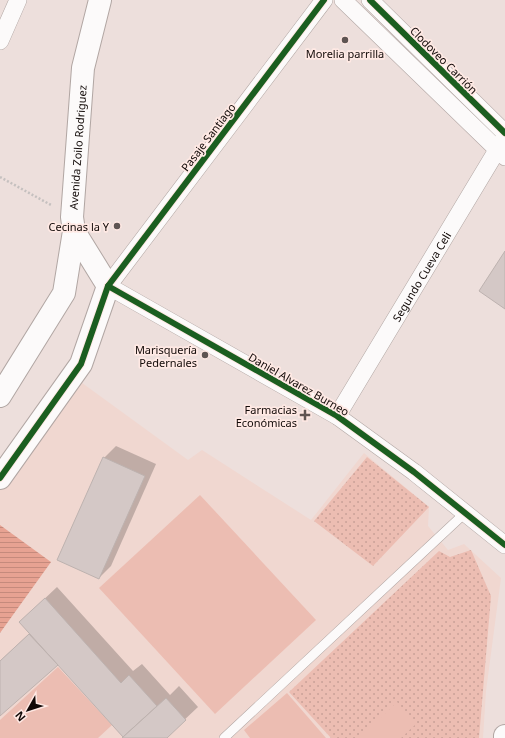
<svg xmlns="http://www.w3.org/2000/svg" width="505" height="738" font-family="'Noto Sans',sans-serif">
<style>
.built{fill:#f0d7d0}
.green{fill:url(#green-dots)}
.pitch{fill:#ecbdb2}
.water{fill:url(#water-rules)}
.shadow{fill:#0003}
.building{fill:#d4c8c6;stroke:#bdb2af}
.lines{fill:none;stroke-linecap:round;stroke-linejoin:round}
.lane-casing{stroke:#b1a6a3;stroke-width:10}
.street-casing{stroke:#b1a6a3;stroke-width:18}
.secondary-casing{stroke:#b1a6a3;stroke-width:24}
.primary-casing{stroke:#b1a6a3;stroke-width:24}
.path{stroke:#c5c0bf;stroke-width:2.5;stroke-dasharray:2 2;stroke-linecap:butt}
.lane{stroke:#fcfafa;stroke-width:9}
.street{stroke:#fcfafa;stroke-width:17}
.secondary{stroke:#fcfafa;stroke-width:22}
.primary{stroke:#fcfafa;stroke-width:22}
.cycleway-casing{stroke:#ffe9e4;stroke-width:8}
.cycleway{stroke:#1b5e20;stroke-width:6}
.poi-dot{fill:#5e5452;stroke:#ffe9e4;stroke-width:1.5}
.labels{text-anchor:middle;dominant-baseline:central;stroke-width:3.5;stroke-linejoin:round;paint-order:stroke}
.poi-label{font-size:11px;fill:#110907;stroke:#ffe9e4;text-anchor:end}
.street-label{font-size:11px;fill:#110907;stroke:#ffe9e4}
</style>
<defs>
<pattern id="green-dots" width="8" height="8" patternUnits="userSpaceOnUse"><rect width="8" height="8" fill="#ecbdb2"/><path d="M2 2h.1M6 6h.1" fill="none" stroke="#c9a198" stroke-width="1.8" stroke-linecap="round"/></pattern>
<pattern id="water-rules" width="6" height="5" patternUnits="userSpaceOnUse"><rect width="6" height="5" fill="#e7a292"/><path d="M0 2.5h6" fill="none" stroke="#c58a7c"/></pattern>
</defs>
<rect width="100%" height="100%" fill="#eddfdc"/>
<path class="built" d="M67,372L188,460L202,450L311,520L364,453L429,507L428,526L448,550L464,544L501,578L486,691L483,738H0V466Z"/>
<g class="green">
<path d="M367,457L429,507L373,566L314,521Z"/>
<path d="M471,550L491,596L479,738H331L289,692L439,551L450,557Z"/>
</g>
<g class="pitch">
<path d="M200,495L316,620L215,714L99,588Z"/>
<path d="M58,667L112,725L98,738H0V720Z"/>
<path d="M287,693L326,738H250L244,730Z"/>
<path d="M397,702L416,724L401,738H359Z"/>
</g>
<path class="water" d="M0,525L51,562L0,633Z"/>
<g class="shadow">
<path d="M116,446L156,464L111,566L99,578L104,458Z"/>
<path d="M57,587L133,671L142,664L170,695L179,686L198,707L165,738H123L124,737L58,663L0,715V661L30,633L20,622Z"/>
</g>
<g class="building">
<path d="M505,251V309L479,291Z"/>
<path d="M103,457L145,476L99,579L57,560Z"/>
<path d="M45,598L121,683L129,675L157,706L123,737L19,622Z"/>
<path d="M29,634L58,665L0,716V661Z"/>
<path d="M166,698L186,720L167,738H122Z"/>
</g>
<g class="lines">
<g class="lane-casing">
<path id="lane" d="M224,738L465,513"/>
</g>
<g class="street-casing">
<g id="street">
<path d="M324,0L108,286L337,416L414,472L505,545"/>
<path d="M343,0L505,157"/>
<path d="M370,0L505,133"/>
<path d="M0,41L18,0"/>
<path id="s1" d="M337,416L505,137"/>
</g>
</g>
<g class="secondary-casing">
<g id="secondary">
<path d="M0,396L64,293L74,231"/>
<path id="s2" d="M0,478L81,364L108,286L74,231L72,217L83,68L100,0"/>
</g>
</g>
<g class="primary-casing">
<path id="primary" d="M505,738V736"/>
</g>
<path class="path" d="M0,177L51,205"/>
<use href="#lane" class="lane"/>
<use href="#street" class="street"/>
<use href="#secondary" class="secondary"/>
<use href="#primary" class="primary"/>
<g class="cycleway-casing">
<g id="cycleway">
<path d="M370,0L505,133"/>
<path d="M108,286L337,416L414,472L505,545"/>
<path d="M0,478L81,364L108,286L324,0"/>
</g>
</g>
<use href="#cycleway" class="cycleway"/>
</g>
<g class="poi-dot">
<circle cx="345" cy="40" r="4"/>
<circle cx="117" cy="226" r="4"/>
<circle cx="205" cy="355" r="4"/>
<path d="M303 409h4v4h4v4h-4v4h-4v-4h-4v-4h4z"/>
</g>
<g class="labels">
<g class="poi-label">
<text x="345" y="53" text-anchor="middle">Morelia parrilla</text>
<text x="109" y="226">Cecinas la Y</text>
<text x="197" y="349">Marisquería<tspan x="197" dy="13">Pedernales</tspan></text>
<text x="297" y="409">Farmacias<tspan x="297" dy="13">Económicas</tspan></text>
</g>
<g class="street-label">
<text transform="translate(444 60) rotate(45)">Clodoveo Carrión</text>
<text transform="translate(208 137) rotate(-53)">Pasaje Santiago</text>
<text stroke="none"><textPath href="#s2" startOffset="371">Avenida Zoilo Rodriguez</textPath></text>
<text stroke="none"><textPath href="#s1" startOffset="163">Segundo Cueva Celi</textPath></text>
<text transform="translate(299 384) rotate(30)">Daniel Alvarez Burneo</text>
</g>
</g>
<g transform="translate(28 710) rotate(231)" stroke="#ffe9e4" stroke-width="3" paint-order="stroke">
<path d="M0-3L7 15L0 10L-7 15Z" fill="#110907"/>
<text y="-6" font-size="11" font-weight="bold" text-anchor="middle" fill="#110907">N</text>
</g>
</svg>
